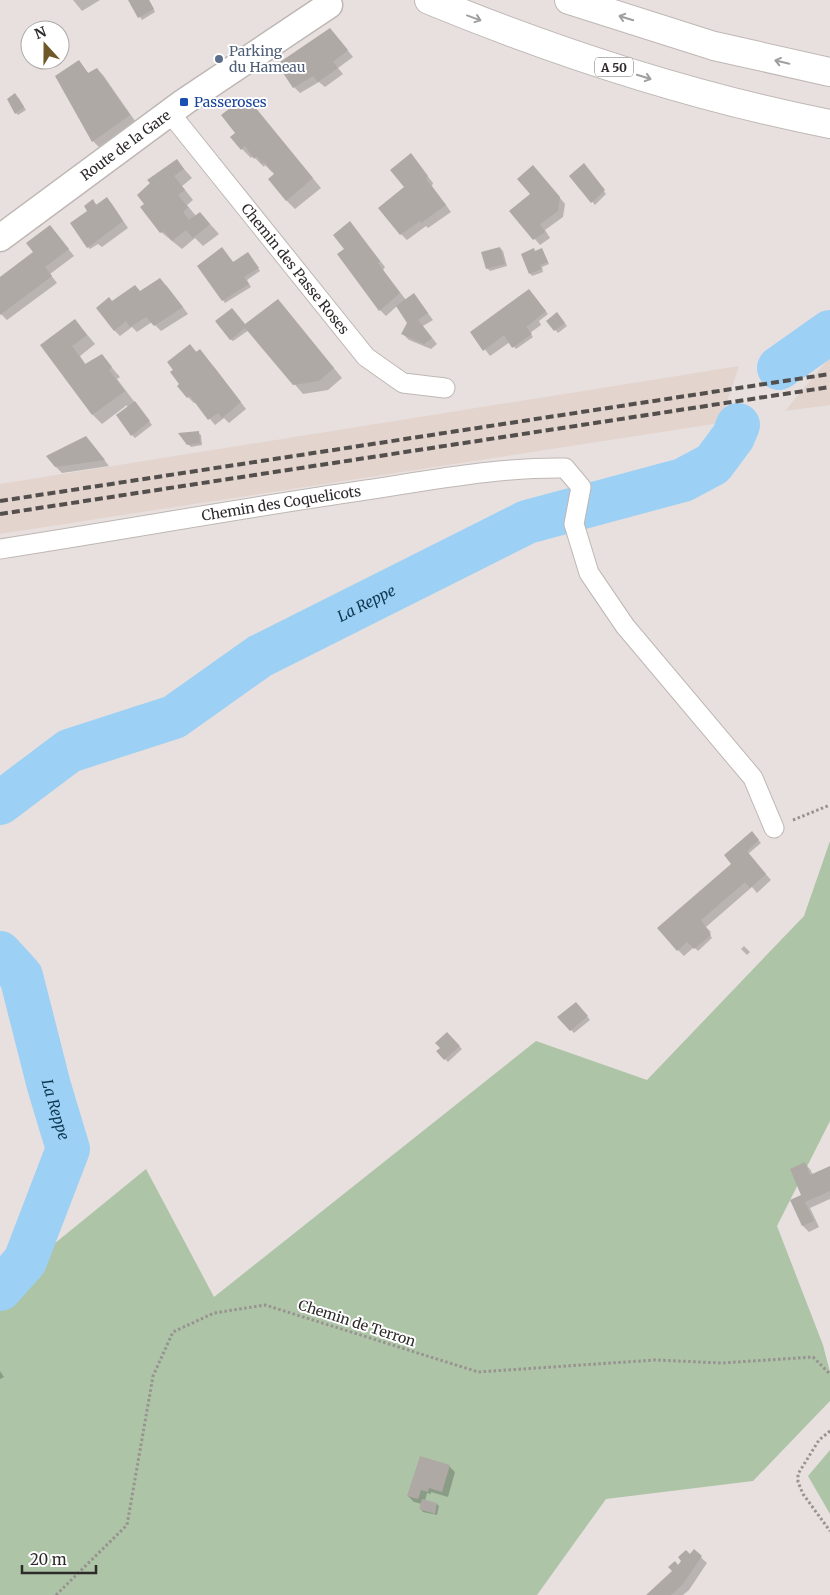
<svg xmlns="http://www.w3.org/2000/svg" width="830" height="1595" font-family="Merriweather,serif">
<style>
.built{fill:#e3d4ce}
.green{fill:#adc4a7}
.shadow{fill:#0003}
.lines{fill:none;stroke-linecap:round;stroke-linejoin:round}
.river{stroke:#9cd0f5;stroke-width:44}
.building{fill:#afa9a5}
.street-casing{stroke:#beb7b4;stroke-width:21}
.secondary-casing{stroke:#beb7b4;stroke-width:29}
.highway-casing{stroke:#beb7b4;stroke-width:30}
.path{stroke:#989290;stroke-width:3;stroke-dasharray:2.5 2.5;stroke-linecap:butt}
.street{stroke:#fff;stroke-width:19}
.secondary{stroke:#fff;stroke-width:26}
.highway{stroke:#fff;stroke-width:28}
.rail{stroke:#534f4d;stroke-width:4;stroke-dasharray:8 4;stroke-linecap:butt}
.oneway{stroke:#a09f9f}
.service-dot{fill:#5c6f8a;stroke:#fff;stroke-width:2}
.transit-dot{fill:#1a4fb4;stroke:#fff;stroke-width:2}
.labels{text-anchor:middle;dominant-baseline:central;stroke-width:4;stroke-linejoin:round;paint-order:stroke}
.shield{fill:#fff;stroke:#6c6a69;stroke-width:1}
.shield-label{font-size:12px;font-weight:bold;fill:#2d2a29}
.service-label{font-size:14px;fill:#4e5e75;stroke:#fff;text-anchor:start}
.transit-label{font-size:14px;fill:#164399;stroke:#fff;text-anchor:start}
.street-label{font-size:14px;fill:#2d2a29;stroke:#fff}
.water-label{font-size:15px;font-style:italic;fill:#0d3750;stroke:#fff}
</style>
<rect width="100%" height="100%" fill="#e8e0de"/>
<g class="built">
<path d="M830,357V405L785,411Z"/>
<path d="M739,366L720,423L0,534V484Z"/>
</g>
<g class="green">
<path d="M830,841V1121L777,1226L823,1345L830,1372V1401L753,1481L606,1499L537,1595H0V1288L146,1169L214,1297L536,1041L647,1080L804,916Z"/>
<path d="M830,1450V1514L808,1476Z"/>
</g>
<g class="shadow">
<path d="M73,0H100L82,11Z"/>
<path d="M129,0H149L155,12L142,20Z"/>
<path d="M336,36L353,57L338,68L343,74L325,87L319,82L300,93L294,87Z"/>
<path d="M79,62L89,74L97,69L103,75L135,121L99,147L93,141L57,77Z"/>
<path d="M18,97L26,110L18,115L16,113Z"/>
<path d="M251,104L321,188L295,209L286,200L273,171L272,172L265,165L264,167L253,156L251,158L242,149L237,133L249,106Z"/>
<path d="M411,155L433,183L432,186L451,212L428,228L426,226L407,240L401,234Z"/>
<path d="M177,161L192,178L182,186L193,200L187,205L196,216L200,213L219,234L203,246L195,238L182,249L161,232Z"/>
<path d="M586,168L606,194L595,205L571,176Z"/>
<path d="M552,188L565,204L563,217L545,230L550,238L540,245L511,211Z"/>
<path d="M106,198L112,204L128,228L102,247L98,244L90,249L88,247L93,201L97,205Z"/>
<path d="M350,223L385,267L383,270L406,300L419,301L433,320L423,326L437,344L431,349L409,340L403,334L408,323L397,306L386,316L380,310L346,249Z"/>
<path d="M50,226L74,256L50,274L57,283L7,320L0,313V278L35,252Z"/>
<path d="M500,248L503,251L507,266L490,271L487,268Z"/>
<path d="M222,249L234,263L250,256L260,271L247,280L251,287L225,303L223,300Z"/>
<path d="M542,249L549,264L542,267L543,272L532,276L530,273L535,252Z"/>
<path d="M166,285L188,314L161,331L152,322L137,332L132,327L120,336L114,330L141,292Z"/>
<path d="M529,290L548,314L539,321L541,325L530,333L533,337L516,349L510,342L490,356L472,332Z"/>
<path d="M278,300L342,378L328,390L303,394L249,330L233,341L230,339Z"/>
<path d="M560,317L567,326L558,333L548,321Z"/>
<path d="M75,320L95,344L80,356L86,365L101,355L120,377L117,379L152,425L135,438L132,435L127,405L102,424L93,415L42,345Z"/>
<path d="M190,346L215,368L246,409L229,423L224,418L215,425L196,402L194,403L188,397Z"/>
<path d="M198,433L201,435L202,445L191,447L188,444Z"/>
<path d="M92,444L109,466L62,473L56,467Z"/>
<path d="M754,835L761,843L748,854L771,880L757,893L752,887L706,927L711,932L709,934L712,938L698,951L694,947L684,956L678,950L731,865Z"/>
<path d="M744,946L750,952L747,955L741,949Z"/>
<path d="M576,1003L590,1020L574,1033L559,1017Z"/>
<path d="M447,1034L462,1049L448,1062L438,1052L442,1048Z"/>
<path d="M804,1163L810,1169L813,1175L830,1167V1199L810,1208L819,1227L809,1232L803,1226L792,1201L803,1196Z"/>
<path d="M0,1371L4,1377L0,1379Z"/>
<path d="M449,1466L455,1472L448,1497L431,1492V1494L427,1493L425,1501L437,1504L439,1506L437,1515L423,1512L421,1509L422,1504L414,1502L408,1496Z"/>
<path d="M694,1551L707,1563L689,1590L683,1595H648Z"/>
</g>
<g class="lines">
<g class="river">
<path d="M779,368L830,332"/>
<path id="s1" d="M0,803L69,751L174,717L260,656L527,522L683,480L713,464L733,437L738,425"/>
<path id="s2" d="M0,953L21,976L49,1086L68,1149L25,1261L0,1289"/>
</g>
</g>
<g class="building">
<path d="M128,0H149L154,9L138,18Z"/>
<path d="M330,28L348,50L333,62L338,68L318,82L313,76L293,88L277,64Z"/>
<path d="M79,60L88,73L97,68L130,115L92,142L55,76Z"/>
<path d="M15,93L24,107L15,114L7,99Z"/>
<path d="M243,98L249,104L251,102L313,178L286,201L268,179L274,174L264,162L262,164L257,156L254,159L245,146L241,150L230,137L235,133L221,115Z"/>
<path d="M411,153L428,176L426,179L446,205L421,223L420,221L400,235L378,208L404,187L390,170Z"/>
<path d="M177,159L184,169L174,176L185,190L178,195L188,207L183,212L189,220L200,212L210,224L193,238L186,230L172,241L164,231L160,233L140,207L144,204L137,195L150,183L147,180Z"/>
<path d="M584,163L605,190L591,203L569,176Z"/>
<path d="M533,165L560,197L558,211L540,224L545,232L533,240L509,211L530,194L517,179Z"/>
<path d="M107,197L123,221L87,248L70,223L87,211L84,206L93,199L96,205Z"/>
<path d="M350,221L380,261L378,263L400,293L379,311L337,254L344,249L333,235Z"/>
<path d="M50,225L69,249L45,267L52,276L0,315V277L33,252L26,243Z"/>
<path d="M222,247L233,262L248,252L259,268L244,277L249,284L222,301L197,266Z"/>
<path d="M500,247L505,264L486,269L481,252Z"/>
<path d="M534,248L535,251L542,248L548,262L540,265L541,269L529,274L521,254Z"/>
<path d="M160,278L183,307L154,326L146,317L130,327L126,321L114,331L96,308L109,297L112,301L135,285L140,291Z"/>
<path d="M529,289L546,311L526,327L532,334L512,348L504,335L483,351L470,332Z"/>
<path d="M414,293L428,313L418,320L432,338L424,344L401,334L407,323L396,306Z"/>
<path d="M278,299L334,368L319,381L293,385L245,328L230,340L215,321L232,308L245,324Z"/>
<path d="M557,312L565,323L554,331L546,321Z"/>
<path d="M75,319L87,335L72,346L85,364L102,354L112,367L109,370L125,391L92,415L40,345Z"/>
<path d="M190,344L196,352L200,349L241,402L222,418L218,413L208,420L190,396L187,398L177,386L179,384L170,372L173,370L167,362Z"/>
<path d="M135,401L150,421L131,436L116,415Z"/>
<path d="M199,431L200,443L187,445L178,433Z"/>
<path d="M86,436L105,460L55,467L46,456Z"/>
<path d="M752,831L759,840L747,851L766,874L750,888L745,882L701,920L711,935L694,949L687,942L677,951L657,928L731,864L724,855Z"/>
<path d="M576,1002L588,1016L570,1031L557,1017Z"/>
<path d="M447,1032L460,1046L444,1060L436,1051L440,1048L435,1043Z"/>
<path d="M805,1162L810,1175L830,1166V1191L805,1202L814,1221L802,1226L790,1200L801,1195L790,1169Z"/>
<path d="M420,1456L450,1465L442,1492L429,1488L428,1492L421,1490L418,1499L407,1496Z"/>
<path d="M422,1499L437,1503L435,1514L419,1509Z"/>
<path d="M694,1549L702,1556L683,1584L671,1595H646L672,1571L668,1567L675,1561L678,1565L681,1561L678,1557L686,1550L690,1554Z"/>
</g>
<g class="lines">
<g class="street-casing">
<g id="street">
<path id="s3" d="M170,113L366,357L403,383L445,388"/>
<path id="s4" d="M0,549C122,530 243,508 366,490C432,480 498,467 565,468L581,487L574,524L589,573L625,626L753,778L774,828"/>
</g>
</g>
<g class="secondary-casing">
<g id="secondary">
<path id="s5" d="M0,238L184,102L329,5"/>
</g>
</g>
<g class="highway-casing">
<g id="highway">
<path d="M429,0C558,53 693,97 830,124"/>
<path d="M569,0L714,46L830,72"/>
</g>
</g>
<g class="path">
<path d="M793,820L830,805"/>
<path d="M830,1431L819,1440L798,1474V1482L803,1494L830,1531"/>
<path d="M56,1595L127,1525L153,1376L173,1332L214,1313L265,1305L478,1372L655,1360L722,1363L813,1357L830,1374"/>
</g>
<use href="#street" class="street"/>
<use href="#secondary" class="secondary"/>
<use href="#highway" class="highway"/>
<g class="rail">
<path d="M0,501L830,374"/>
<path d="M0,514L830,387"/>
</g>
</g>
<defs><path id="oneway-shaft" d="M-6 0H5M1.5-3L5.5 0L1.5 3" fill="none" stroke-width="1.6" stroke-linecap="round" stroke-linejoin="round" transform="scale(1.25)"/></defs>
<g class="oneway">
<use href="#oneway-shaft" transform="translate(474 18) rotate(20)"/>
<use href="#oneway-shaft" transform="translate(626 18) rotate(-163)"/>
<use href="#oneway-shaft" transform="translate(782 62) rotate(-167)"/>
<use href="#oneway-shaft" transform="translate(644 77) rotate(17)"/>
</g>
<circle class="service-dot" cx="219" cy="59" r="5"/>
<rect class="transit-dot" x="179" y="97" width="10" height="10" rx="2.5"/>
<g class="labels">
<rect class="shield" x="595" y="57.5" width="38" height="19" rx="4"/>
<g class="shield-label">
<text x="614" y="67">A 50</text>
</g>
<g class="service-label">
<text x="229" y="51">Parking<tspan x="229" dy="16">du Hameau</tspan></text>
</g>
<g class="transit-label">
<text x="194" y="102">Passeroses</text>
</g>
<g class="street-label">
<text stroke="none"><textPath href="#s5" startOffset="156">Route de la Gare</textPath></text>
<text stroke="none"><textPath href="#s3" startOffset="200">Chemin des Passe Roses</textPath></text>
<text stroke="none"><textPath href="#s4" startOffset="285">Chemin des Coquelicots</textPath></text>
<text transform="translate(357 1323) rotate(18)">Chemin de Terron</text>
</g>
<g class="water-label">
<text stroke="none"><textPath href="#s1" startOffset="421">La Reppe</textPath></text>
<text stroke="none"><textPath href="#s2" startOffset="169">La Reppe</textPath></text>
</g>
</g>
<g transform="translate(45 45) rotate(339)"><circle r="24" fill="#ffffff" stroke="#abaaa9"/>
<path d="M0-4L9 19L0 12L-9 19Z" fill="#6f5828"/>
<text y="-8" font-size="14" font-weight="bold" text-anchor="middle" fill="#2d2a29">N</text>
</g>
<path d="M22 1565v8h74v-8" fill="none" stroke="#2d2a29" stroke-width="2.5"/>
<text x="30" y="1565" font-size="15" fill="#2d2a29" stroke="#ffffff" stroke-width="4" paint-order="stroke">20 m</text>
</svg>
